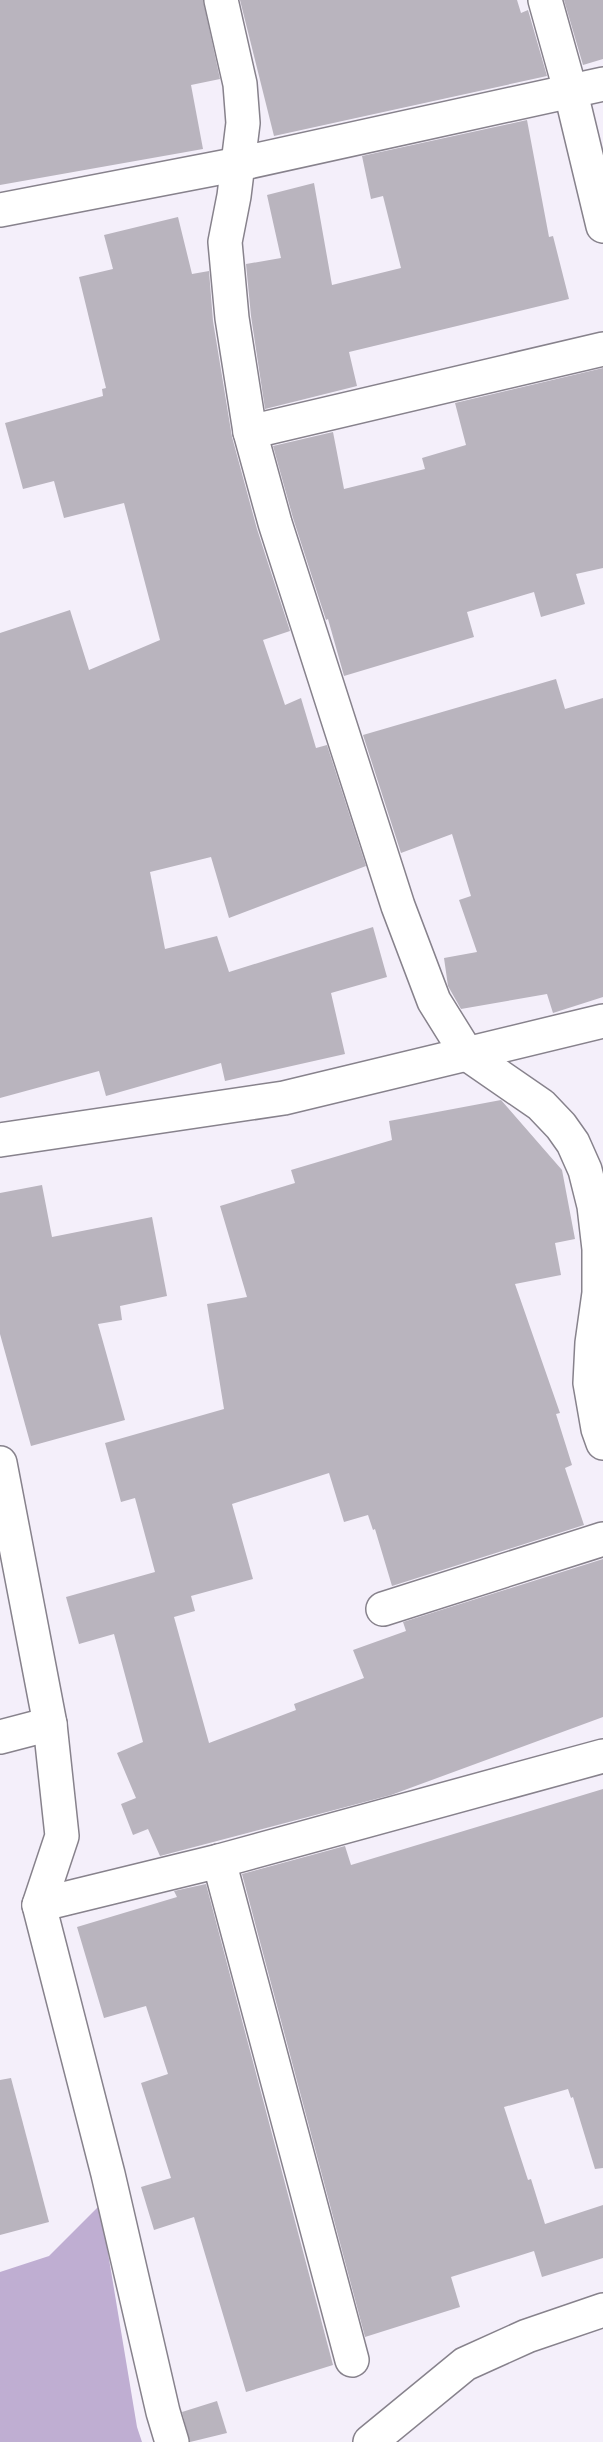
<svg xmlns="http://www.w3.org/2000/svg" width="603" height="2442" font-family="'Roboto Serif',serif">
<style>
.forest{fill:#bfaed2}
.building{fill:#b9b4be}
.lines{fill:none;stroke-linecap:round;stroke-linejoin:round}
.minor-casing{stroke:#87828c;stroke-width:36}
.minor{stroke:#fff;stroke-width:33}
</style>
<rect width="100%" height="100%" fill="#f4effa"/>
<path class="forest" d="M100,2205L137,2427L142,2442H0V2272L49,2256Z"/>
<g class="building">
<path d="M0,0H203L220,79L191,85L203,149L0,185Z"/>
<path d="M240,0H517L521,13L528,10L547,76L274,136Z"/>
<path d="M564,0H603V59L583,65Z"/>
<path d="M527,120L549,237L553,236L569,299L349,352L357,386L265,409L251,316L246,264L281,258L267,195L314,183L332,285L401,268L383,196L371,199L362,156Z"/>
<path d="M178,217L192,274L209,271L213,321L232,437L257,529L290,631L263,640L285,705L301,698L316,748L327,745L366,866L229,918L211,857L150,872L165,949L217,936L229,972L373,927L387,977L331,993L345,1054L225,1081L221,1063L106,1096L99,1071L0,1098V633L70,610L89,670L160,640L124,503L64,518L54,481L23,489L5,423L103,396L102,389L106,388L79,277L113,269L104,235Z"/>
<path d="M603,368V568L576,574L585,604L541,617L534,592L467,612L474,637L344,676L328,619L326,620L293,518L273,446L333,432L344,489L425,469L422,458L466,445L455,403Z"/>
<path d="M556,679L565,709L603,698V997L553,1013L547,994L461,1009L448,986L444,958L477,952L459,900L471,896L452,834L401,853L363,735Z"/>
<path d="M501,1100L562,1170L575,1239L555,1243L561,1275L515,1284L560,1413L556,1414L572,1465L565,1468L584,1525L392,1586L375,1529L373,1530L368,1515L344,1522L329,1473L232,1504L253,1579L191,1596L195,1611L174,1617L209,1743L296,1710L294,1704L364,1678L353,1650L406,1631L403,1622L603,1559V1717L391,1795L160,1856L148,1829L133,1835L121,1804L136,1798L117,1753L143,1742L114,1634L79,1644L66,1597L155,1572L135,1498L121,1502L105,1443L224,1409L207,1304L247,1297L220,1206L295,1183L291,1170L392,1140L389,1121Z"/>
<path d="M42,1185L52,1237L152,1217L167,1296L120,1306L122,1320L98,1324L125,1420L31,1446L0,1334V1193Z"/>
<path d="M603,1789V2168L595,2169L573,2097L571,2098L568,2089L504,2107L528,2180L531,2179L545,2224L603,2205V2258L542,2277L534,2251L451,2277L460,2307L365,2337L242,1874L345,1846L351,1865Z"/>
<path d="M206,1884L333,2365L246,2392L194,2217L154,2230L141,2187L171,2178L141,2083L168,2074L146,2006L104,2018L77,1927L177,1897L174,1891Z"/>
<path d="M11,2078L49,2222L0,2235V2080Z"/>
<path d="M217,2401L227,2433L190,2442L182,2412Z"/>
</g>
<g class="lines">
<g class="minor-casing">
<g id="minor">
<path d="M221,0L240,84L243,123L234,196L225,242L232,318L250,432L275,523L398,906L434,1001L467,1054L541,1105L561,1126L573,1143L585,1170L594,1206L599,1249V1293L592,1343L590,1383L598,1429L603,1443"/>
<path d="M545,0L571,93L603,226"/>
<path d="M0,210L239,164L603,84"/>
<path d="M250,432L603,349"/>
<path d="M0,1140L284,1098L603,1021"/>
<path d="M0,1463L50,1724L62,1836L39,1905L108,2174L163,2412L172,2442"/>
<path d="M383,1609L603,1539"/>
<path d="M0,1737L50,1724"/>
<path d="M219,1861L352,2360"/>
<path d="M39,1905L219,1861L603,1756"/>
<path d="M370,2442L465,2364L527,2336L603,2310"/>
</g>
</g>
<use href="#minor" class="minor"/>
</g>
</svg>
